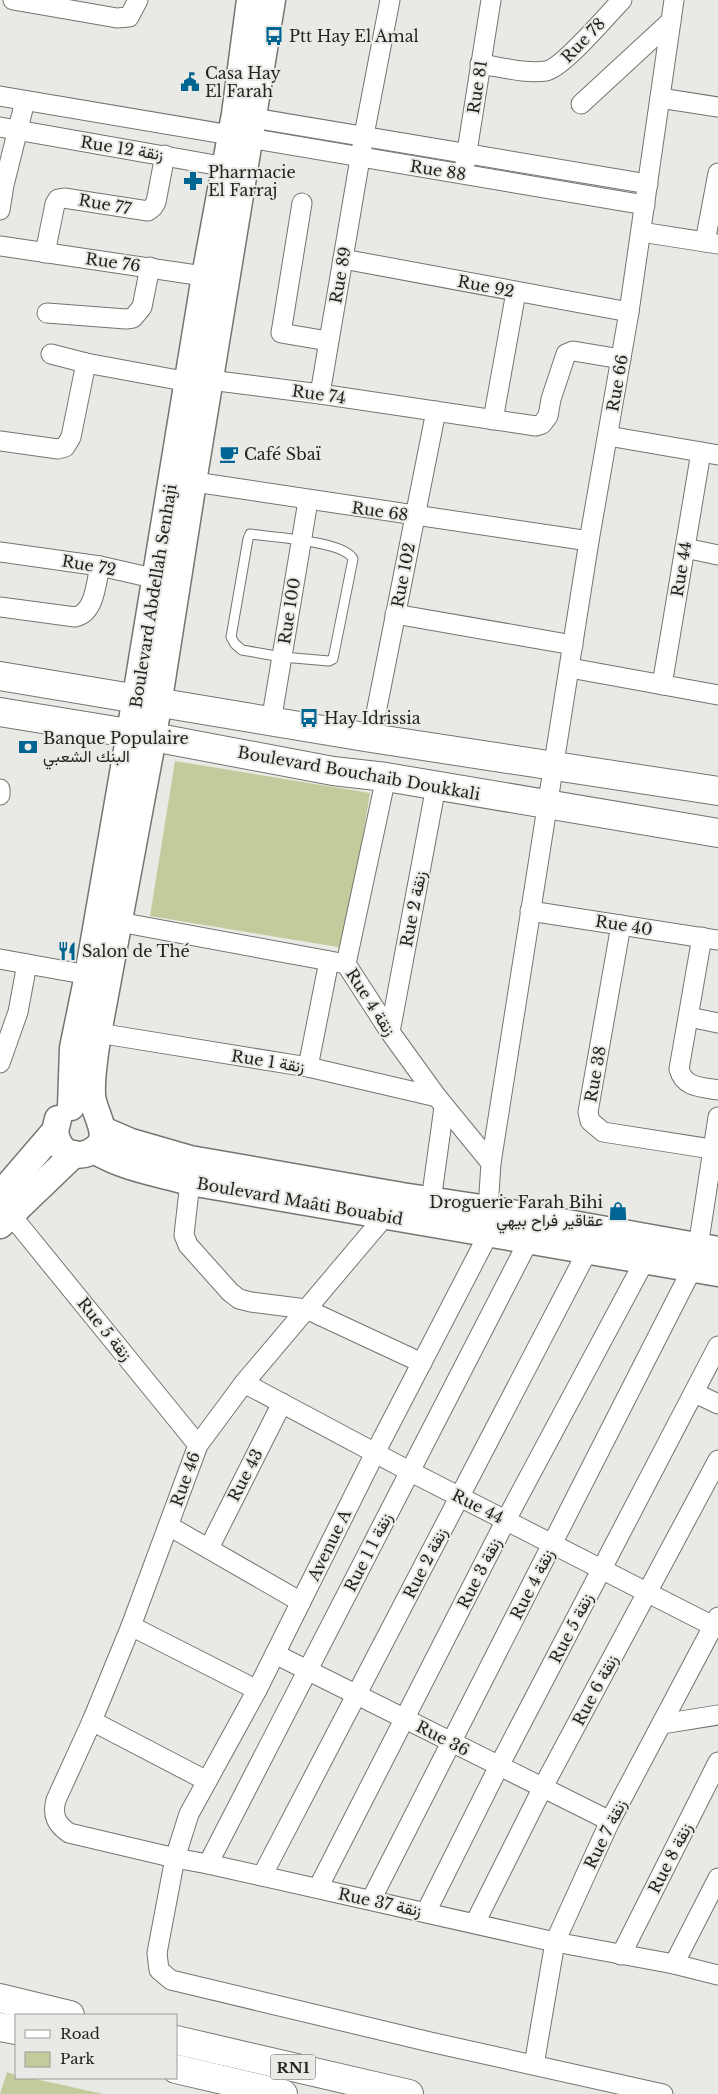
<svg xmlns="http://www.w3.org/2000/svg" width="718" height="2094" font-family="'Libre Baskerville',Vazirmatn,serif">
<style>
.green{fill:#c3cb9c}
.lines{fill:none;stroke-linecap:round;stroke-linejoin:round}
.lane-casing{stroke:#747570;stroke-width:11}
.street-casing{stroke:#747570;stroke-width:21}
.secondary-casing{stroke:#747570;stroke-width:29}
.primary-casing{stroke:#747570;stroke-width:30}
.highway-casing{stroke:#747570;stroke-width:30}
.lane{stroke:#fff;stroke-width:9}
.street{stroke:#fff;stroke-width:19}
.secondary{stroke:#fff;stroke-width:26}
.primary{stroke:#fff;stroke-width:28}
.highway{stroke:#fff;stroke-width:28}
.labels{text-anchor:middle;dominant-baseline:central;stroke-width:4;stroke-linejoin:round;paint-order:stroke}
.shield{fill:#e9eae5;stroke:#5e5f5c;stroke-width:1}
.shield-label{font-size:15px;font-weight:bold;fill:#232422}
.poi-label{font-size:16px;fill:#232422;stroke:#e9eae5;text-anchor:start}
.street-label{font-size:16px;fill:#232422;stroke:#e9eae5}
</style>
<rect width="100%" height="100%" fill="#e9eae5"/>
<g class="green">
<path d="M175,761L370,793L344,948L150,916Z"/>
<path d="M7,2072L16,2075V2078H31L103,2094H0Z"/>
</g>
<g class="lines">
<g class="lane-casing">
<path id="lane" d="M250,534C270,537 345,541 353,559L333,659L329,661L282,657L242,650L235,644L231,637L248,539Z"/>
</g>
<g class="street-casing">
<g id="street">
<path d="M13,0L117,18L129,17L138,0"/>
<path d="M480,64C501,67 525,74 546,71C563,68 607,15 622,0"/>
<path d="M0,96L645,205"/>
<path d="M660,98L718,107"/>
<path d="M581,104L671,21"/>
<path d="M242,116L648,184"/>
<path d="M0,127L238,169"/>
<path d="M465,164L491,0"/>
<path d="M302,203L281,333L328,341"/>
<path d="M0,210L4,185L25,101"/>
<path d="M641,232L718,244"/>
<path d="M705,242L718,173"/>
<path d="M0,246L217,278"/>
<path d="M45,253L55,204L58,199L64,198L148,211L153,207L156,202L165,155"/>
<path d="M343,259L629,312"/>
<path d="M47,313L126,319L133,318L142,307L150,267"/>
<path d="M51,354L86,363L189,382L210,380L320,394L536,426L542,424L548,416L551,399L566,354L573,351L621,359"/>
<path d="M320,394L364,135L390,0"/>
<path d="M493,420L516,292"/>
<path d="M608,436L718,455"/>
<path d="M0,441L58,449L65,447L71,437L86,363"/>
<path d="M181,480L589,541"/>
<path d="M685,548L718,555"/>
<path d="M0,552L100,566L166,581"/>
<path d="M0,607L75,617C95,613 96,583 100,566"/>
<path d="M395,614L573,645"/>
<path d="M570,668L718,695"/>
<path d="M662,685L701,452"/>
<path d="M271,722L308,501"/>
<path d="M371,738L436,411"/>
<path d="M0,789V795"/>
<path d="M530,911L718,940"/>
<path d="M119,922L346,964L390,1032L437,1097L491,1163L488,1209L489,1233L375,1453L257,1690L189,1814L175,1858L157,1953L159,1970L171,1980L430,2042L663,2094"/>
<path d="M621,925L588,1112L590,1121L603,1132L718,1150"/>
<path d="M702,937L679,1069C684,1088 702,1087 718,1090"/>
<path d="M0,959L100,977"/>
<path d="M346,964L386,777"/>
<path d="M689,1017L718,1023"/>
<path d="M390,1032L436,786"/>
<path d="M98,1033L308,1067L437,1097"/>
<path d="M0,1063L18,1012L27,964"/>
<path d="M308,1067L329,961"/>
<path d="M491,1163L589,541L629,312L674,0"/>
<path d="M190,1182L184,1235L188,1245L230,1292L239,1299L251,1302L306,1309L422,1363"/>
<path d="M431,1201L444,1107"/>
<path d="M391,1209L244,1383L198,1445L131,1626L92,1721L56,1800C52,1815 56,1824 69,1833L175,1858L208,1864L555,1942L674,1964L718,1975"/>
<path d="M11,1215L198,1445"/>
<path d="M698,1247L718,1117"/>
<path d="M244,1383L409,1471L713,1626"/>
<path d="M695,1393L718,1404"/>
<path d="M169,1526L301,1602"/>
<path d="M209,1548L282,1403"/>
<path d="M131,1626L257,1690"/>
<path d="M275,1654L610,1821"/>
<path d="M92,1721L207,1781"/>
<path d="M662,1724L718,1715"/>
<path d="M208,1864L529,1240"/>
<path d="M262,1876L588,1250"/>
<path d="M318,1888L506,1520L645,1260"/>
<path d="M371,1900L692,1269"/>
<path d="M426,1912L499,1766L718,1346"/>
<path d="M475,1923L543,1787L718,1460"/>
<path d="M621,1955L718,1762"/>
<path d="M674,1964L718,1878"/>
<path d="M534,2065L555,1942L610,1821L718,1617"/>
</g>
</g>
<g class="secondary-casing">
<g id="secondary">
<path d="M71,1107L73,1048L88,975L130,733L205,276L235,114L250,0"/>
<path d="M103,1130L131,1142L190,1159L402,1196L488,1209L718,1250"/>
<path d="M55,1131C56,1139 59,1146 65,1151C72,1155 81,1156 88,1153C118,1141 93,1115 92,1095C91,1075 95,1053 98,1033L153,737L193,482L272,0"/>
<path d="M94,1150C123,1168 158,1173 190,1182L718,1273"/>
<path d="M0,1195L55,1131L58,1119"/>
<path d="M0,1225L74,1154"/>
</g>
</g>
<g class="primary-casing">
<g id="primary">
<path d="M0,676L371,738L718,791"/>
<path d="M0,712L153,737L333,771L386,777L718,833"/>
</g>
</g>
<g class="highway-casing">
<g id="highway">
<path d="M0,1998L70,2015"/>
<path d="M0,2027L16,2030"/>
<path d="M176,2040L409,2094"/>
<path d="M176,2069L283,2094"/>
</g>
</g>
<use href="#lane" class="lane"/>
<use href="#street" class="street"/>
<use href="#secondary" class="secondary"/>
<use href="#primary" class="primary"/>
<use href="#highway" class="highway"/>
</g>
<defs>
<g id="bus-bare" transform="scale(1.5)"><path d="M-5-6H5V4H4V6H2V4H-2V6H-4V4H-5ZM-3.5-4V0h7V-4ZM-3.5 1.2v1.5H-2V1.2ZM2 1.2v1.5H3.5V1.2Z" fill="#016594" stroke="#e9eae5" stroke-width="2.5" paint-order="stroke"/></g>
<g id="civic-bare" transform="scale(1.5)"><path d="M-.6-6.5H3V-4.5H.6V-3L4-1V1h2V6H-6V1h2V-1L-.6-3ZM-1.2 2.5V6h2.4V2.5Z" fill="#016594" stroke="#e9eae5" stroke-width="2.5" paint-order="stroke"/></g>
<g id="pharmacy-bare" transform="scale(1.5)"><path d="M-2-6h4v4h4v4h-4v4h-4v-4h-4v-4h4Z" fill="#016594" stroke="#e9eae5" stroke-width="2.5" paint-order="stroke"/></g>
<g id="cafe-bare" transform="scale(1.5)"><path d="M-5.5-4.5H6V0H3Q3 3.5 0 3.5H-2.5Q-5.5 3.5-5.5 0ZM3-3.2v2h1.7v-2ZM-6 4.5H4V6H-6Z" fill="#016594" stroke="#e9eae5" stroke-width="2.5" paint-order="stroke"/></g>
<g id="bank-bare" transform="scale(1.5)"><path d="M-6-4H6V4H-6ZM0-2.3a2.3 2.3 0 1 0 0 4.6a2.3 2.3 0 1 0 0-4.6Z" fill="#016594" stroke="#e9eae5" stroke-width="2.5" paint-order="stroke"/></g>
<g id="restaurant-bare" transform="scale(1.5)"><path d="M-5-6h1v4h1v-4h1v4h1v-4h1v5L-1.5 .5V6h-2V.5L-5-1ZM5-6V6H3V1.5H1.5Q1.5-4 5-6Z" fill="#016594" stroke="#e9eae5" stroke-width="2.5" paint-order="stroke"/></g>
<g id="shop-bare" transform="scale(1.5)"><path d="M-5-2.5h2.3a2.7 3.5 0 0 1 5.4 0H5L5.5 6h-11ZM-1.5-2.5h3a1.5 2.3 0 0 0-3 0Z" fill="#016594" stroke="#e9eae5" stroke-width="2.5" paint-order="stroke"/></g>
</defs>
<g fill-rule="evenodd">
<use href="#bus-bare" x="274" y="36"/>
<use href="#civic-bare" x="190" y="82"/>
<use href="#pharmacy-bare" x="193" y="181"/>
<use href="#cafe-bare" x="229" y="454"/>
<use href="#bus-bare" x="309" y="718"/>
<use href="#bank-bare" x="28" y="747"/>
<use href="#restaurant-bare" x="67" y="951"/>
<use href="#shop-bare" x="618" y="1211"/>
</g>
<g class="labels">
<rect class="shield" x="270.5" y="2054.5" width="45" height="25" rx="4"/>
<g class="shield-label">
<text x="293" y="2067">RN1</text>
</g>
<g class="poi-label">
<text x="289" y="36">Ptt Hay El Amal</text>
<text x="205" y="73">Casa Hay<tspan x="205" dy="18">El Farah</tspan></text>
<text x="208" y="172">Pharmacie<tspan x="208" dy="18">El Farraj</tspan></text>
<text x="244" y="454">Café Sbaï</text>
<text x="324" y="718">Hay Idrissia</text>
<text x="43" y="738">Banque Populaire<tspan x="43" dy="18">البنك الشعبي</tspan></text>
<text x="82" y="951">Salon de Thé</text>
<text x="603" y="1202" text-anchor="end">Droguerie Farah Bihi<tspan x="603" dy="18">عقاقير فراح بيهي</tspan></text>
</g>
<g class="street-label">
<text transform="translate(583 40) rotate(-46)">Rue 78</text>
<text transform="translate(477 87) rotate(-81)">Rue 81</text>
<text transform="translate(122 148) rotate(9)">Rue 12 زنقة</text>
<text transform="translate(438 170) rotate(9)">Rue 88</text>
<text transform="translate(105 204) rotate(10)">Rue 77</text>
<text transform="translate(113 262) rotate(8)">Rue 76</text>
<text transform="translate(340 275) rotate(-80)">Rue 89</text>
<text transform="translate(486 286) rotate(11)">Rue 92</text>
<text transform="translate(617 383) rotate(-80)">Rue 66</text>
<text transform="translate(319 394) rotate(8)">Rue 74</text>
<text transform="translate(380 511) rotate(8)">Rue 68</text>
<text transform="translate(89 565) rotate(10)">Rue 72</text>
<text transform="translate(681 569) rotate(-81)">Rue 44</text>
<text transform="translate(403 575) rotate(-79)">Rue 102</text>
<text transform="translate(153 596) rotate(-81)">Boulevard Abdellah Senhaji</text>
<text transform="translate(289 611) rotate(-81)">Rue 100</text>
<text transform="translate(359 773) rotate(10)">Boulevard Bouchaib Doukkali</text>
<text transform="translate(413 909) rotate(-79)">Rue 2 زنقة</text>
<text transform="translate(624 925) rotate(9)">Rue 40</text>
<text transform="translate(371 1002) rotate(57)">Rue 4 زنقة</text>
<text transform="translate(268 1061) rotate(9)">Rue 1 زنقة</text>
<text transform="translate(595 1074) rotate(-80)">Rue 38</text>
<text transform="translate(300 1201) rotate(10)">Boulevard Maâti Bouabid</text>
<text transform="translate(105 1329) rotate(51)">Rue 5 زنقة</text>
<text transform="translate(245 1475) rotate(-63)">Rue 43</text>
<text transform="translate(185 1479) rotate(-70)">Rue 46</text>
<text transform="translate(478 1506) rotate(27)">Rue 44</text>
<text transform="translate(329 1545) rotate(-64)">Avenue A</text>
<text transform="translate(368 1552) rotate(-63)">Rue 1 زنقة 1</text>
<text transform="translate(425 1563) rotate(-63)">Rue 2 زنقة</text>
<text transform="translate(479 1573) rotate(-63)">Rue 3 زنقة</text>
<text transform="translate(532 1584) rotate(-63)">Rue 4 زنقة</text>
<text transform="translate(571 1628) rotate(-63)">Rue 5 زنقة</text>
<text transform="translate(595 1690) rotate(-62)">Rue 6 زنقة</text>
<text transform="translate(443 1738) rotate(27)">Rue 36</text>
<text transform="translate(605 1834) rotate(-64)">Rue 7 زنقة</text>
<text transform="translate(670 1858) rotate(-63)">Rue 8 زنقة</text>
<text transform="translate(380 1902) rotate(12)">Rue 37 زنقة</text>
</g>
</g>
<rect x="15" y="2014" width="162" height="65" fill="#e9eae5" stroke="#9a9b97"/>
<rect x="25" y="2030" width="25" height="8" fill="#ffffff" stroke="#9a9b97"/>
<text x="60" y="2039" font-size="15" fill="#232422">Road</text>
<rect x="25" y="2052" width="25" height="15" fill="#c3cb9c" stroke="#9a9b97"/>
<text x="60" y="2064" font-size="15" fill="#232422">Park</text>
</svg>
